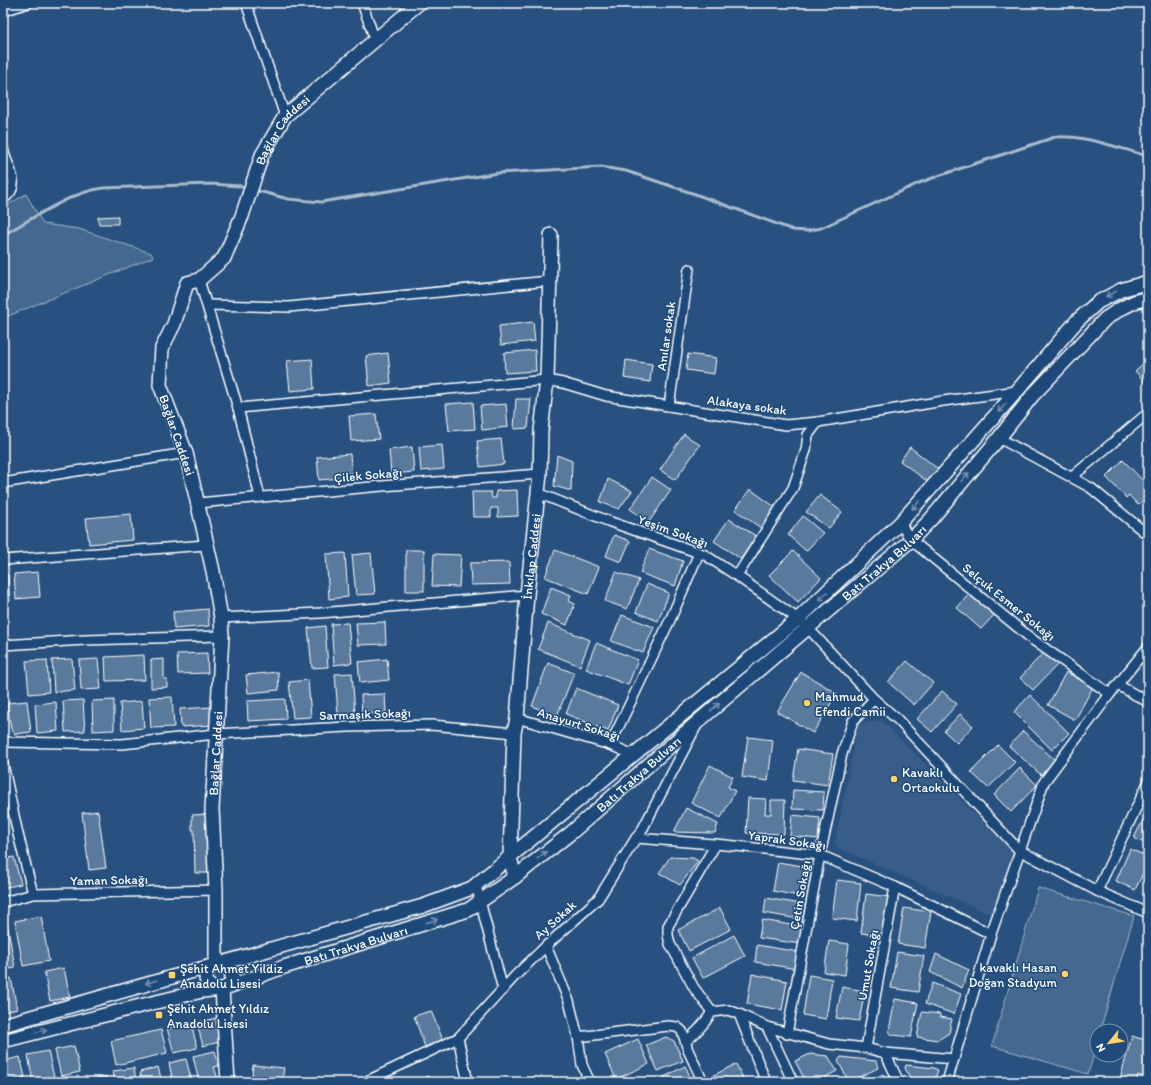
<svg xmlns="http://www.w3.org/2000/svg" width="1151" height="1085" font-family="Itim,sans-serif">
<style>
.built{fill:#375d88}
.green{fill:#446890;stroke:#a2b4c8}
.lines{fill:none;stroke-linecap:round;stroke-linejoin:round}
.stream{stroke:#aabbcd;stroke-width:3}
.building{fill:#5a7a9d;stroke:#fff}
.street-casing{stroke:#fff;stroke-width:12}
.secondary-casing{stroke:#fff;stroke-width:16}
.street{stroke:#1f4a7a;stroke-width:9}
.secondary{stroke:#1f4a7a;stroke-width:13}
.oneway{stroke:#7992af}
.poi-dot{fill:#ffd166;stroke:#1f4a7a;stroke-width:1.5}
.labels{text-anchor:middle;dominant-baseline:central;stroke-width:3;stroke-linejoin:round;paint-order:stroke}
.street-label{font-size:13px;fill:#fff;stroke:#1f4a7a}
.poi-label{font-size:13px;fill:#fff;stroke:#1f4a7a;text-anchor:start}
</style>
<rect width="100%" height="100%" fill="#28517f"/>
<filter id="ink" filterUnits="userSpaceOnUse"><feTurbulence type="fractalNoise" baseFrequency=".025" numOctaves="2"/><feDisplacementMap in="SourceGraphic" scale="8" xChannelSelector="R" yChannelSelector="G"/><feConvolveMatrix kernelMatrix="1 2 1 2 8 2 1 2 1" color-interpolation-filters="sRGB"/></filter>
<g filter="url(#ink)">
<path class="built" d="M882,721L1016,855L999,918L838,848L835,843L858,723Z"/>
<g class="green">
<path d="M26,194L43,224L79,229L151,253L153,257L3,318V208Z"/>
<path d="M1038,888L1134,916L1100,1031H1097V1043L1088,1074L992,1046Z"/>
</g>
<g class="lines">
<g class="stream">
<path d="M255,190L288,199L321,202L498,173L601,167L626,171L695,194L793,230L807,231L821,228L919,183L938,176L1055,137C1086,135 1118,148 1148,156"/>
<path d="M3,235C34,218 68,193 103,188L211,184L240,186L247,188"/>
</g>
</g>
<g class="building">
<path d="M118,216V224H99L98,217Z"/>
<path d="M533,322L535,341L501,345L499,326Z"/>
<path d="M535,350L536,371L505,373L504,353Z"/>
<path d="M388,353L391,383L369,386L366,356Z"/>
<path d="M688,354L716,358L714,374L686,370Z"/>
<path d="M312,359L314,389L290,391L287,361Z"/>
<path d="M1148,359V385L1135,371Z"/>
<path d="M626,360L652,364L650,382L624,378Z"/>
<path d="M516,399H531L528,428L514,429Z"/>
<path d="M473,402L475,429L449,431L446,404Z"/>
<path d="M506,404L508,427L482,430L480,406Z"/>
<path d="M376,414L379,439L351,441L349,416Z"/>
<path d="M684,434L700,445L675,480L660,470Z"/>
<path d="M501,439L504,464L480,467L477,441Z"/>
<path d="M442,445L444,469L421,471L419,447Z"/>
<path d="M412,447L414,472L391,474L389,450Z"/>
<path d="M910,447L938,469L928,482L900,461Z"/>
<path d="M350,454L352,477L319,480L317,457Z"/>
<path d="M557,455L572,461L571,491L554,486Z"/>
<path d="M1123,460L1148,486V496L1138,505L1129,495L1126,498L1106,477Z"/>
<path d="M652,477L671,490L649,522L630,509Z"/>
<path d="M608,479L632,491L619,509L600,502Z"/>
<path d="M750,489L775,507L761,528L735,510Z"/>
<path d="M517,490L518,516L498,517V508H491V517H473L472,492H491L492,498H496V491Z"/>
<path d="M820,495L842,512L829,528L806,512Z"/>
<path d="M131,514L133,540L89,544L86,518Z"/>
<path d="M803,516L823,533L806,551L788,535Z"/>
<path d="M729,519L756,536L741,559L714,541Z"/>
<path d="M614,535L630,541L621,562L606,556Z"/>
<path d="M649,549L683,561L675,586L640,573Z"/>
<rect x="406" y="550" width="18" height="41"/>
<path d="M555,550L599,567L588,594L545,577Z"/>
<path d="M793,551L821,578L798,602L769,575Z"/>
<path d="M345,553L348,597L329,599L326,554Z"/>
<path d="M371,553L375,594L356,595L352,555Z"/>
<path d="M434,554L461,555L459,587L432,586Z"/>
<path d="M509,562L510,584L471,585L470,563Z"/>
<path d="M38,572L40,597L16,599L14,574Z"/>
<path d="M616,572L639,580L627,609L605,601Z"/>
<path d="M3,575H8L10,601L3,602Z"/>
<path d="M647,584L669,593L658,621L636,612Z"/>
<path d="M551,587L571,595L569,601L575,604L567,625L541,614Z"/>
<path d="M970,593L995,614L981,629L957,608Z"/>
<path d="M208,609L209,626L174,629L173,612Z"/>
<path d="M622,615L654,627L643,653L611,641Z"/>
<path d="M385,622L386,644L358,645L356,623Z"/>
<path d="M348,623L352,663L334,665L331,624Z"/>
<path d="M548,623L590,640L580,666L538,649Z"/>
<path d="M325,626L328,667L312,668L308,628Z"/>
<path d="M596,643L638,660L628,685L586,669Z"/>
<path d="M1045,651L1059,663L1033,690L1020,678Z"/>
<path d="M207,653L208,673L178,674L177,654Z"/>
<path d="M144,655L145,680L106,681L105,657Z"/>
<path d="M72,659L75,690L54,692L52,660Z"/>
<path d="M98,659L101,689L81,690L79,660Z"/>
<path d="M164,659V679H167V687L151,688V660Z"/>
<path d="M387,659L389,680L360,683L358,662Z"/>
<path d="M47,660L49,692L29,694L26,661Z"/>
<path d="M907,661L933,683L914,705L888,682Z"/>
<path d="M548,663L574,673L557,716L532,706Z"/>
<path d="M278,672L279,690L248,693L246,675Z"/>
<path d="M801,672L837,693L813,733L777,712Z"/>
<path d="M1066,672L1093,687L1075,720L1048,705Z"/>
<path d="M352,673L355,714L338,715L335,674Z"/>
<path d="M308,680L311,717L293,718L289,682Z"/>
<path d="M576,688L618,705L608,731L566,714Z"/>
<path d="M942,691L957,704L932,732L917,719Z"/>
<path d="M385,694L386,713L362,714L361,695Z"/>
<path d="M1030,695L1069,733L1052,750L1014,712Z"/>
<path d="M172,697L174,727L151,728L149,698Z"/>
<path d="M285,699L286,719L248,721L247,701Z"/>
<path d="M83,700L85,731L65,732L63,701Z"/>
<path d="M114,700V730L93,731L92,701Z"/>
<path d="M27,701L31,732L15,734L11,729L7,703Z"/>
<path d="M142,701L144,728L122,730L120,703Z"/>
<path d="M56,702L58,731L37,733L35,704Z"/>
<path d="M212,707L213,725L181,727L180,709Z"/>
<path d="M960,714L973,726L957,743L944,731Z"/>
<path d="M1023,731L1055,760L1041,775L1009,746Z"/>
<path d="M748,737L773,740L768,781L742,777Z"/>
<path d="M998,745L1015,762L988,788L971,772Z"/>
<path d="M798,749L833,754L828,785L793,780Z"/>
<path d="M710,765L733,777L728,787L735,791L721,818L691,803Z"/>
<path d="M1020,768L1037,785L1011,812L994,795Z"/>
<path d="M793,790L824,792L823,810L792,809Z"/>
<path d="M748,798L766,799L765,814H771V800H785L784,834L746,833Z"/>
<path d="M686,808L718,824L715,833L674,832Z"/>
<path d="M1148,810V845L1134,838Z"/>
<path d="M98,811L106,868L89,870L82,813Z"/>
<path d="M209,814L211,873H195L194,830H192V815Z"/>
<path d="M792,815L820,818L818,839L790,836Z"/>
<path d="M1130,849L1148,857V863L1135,890L1116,881Z"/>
<path d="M14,857L21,884L3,888V859Z"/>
<path d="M670,857L693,858L698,861L680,885L659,873Z"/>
<path d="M778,862L814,868L809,898L773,891Z"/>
<path d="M837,880L861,883L857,921L832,918Z"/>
<path d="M866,894L890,897L885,936L861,933Z"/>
<path d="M766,898L807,905L804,920L764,913Z"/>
<path d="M720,908L731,929L689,951L678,930Z"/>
<path d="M904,908L931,912L925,948L898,944Z"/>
<path d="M41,916L49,961L23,966L15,921Z"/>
<path d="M762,920L803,927L801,944L759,938Z"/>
<path d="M3,923H7L15,968L3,970Z"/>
<path d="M734,935L745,956L703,978L692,958Z"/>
<path d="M829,941L849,944L845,975L824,972Z"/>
<path d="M757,945L799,952L797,969L755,962Z"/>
<path d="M897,952L924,956L918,992L891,988Z"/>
<path d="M936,954L969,970L962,988L930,972Z"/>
<path d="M64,968L70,997L50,1001L44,972Z"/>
<path d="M752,974L787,981L782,1010L747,1004Z"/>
<path d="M809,975L832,979L826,1019L803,1015Z"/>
<path d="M11,978L17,1009L3,1012V980Z"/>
<path d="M932,983L961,994L954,1014L925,1004Z"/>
<path d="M842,987L865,991L859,1021L836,1018Z"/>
<path d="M895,999L918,1003L911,1037L892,1035L889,1031Z"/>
<path d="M431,1011L443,1040L425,1047L414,1016Z"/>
<path d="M922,1012L940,1014V1017L952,1019L949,1033L938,1040L917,1037Z"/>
<path d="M216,1018L223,1041L203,1046L197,1023Z"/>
<path d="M191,1022L197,1048L174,1053L167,1028Z"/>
<path d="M161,1030L167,1053L116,1065L111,1041Z"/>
<path d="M1132,1036L1148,1041V1079L1138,1075L1136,1082H1119Z"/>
<path d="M666,1037L674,1041L683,1061L658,1071L646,1045Z"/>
<path d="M638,1039L649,1064L616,1079L605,1054Z"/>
<path d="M74,1046L80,1072L61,1076L55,1050Z"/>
<path d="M48,1051L54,1077L33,1082L28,1055Z"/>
<path d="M215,1051L219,1066L214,1067L218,1079L207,1082H199L193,1056Z"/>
<path d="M810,1054L828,1056L837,1071L816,1082H806L795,1061Z"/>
<path d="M20,1057L25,1077L3,1082V1061Z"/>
<path d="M841,1057L876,1061L878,1068L849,1082L838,1061Z"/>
<path d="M186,1059L192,1082H173L169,1063Z"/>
<path d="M736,1064L745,1082H718L714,1075Z"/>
<path d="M253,1065L284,1068L282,1080L280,1079V1082H253L254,1077L252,1076Z"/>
<path d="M906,1065L934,1068L938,1070L934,1082H912L905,1068Z"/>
<path d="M685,1066L693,1082H666L664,1077Z"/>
<path d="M158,1067L162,1082H142L140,1072Z"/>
<path d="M134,1068L136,1082H115L113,1071Z"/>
<path d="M883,1074L887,1082H868Z"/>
<path d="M106,1076L107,1082H86L85,1081Z"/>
<path d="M428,1076L430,1082H415Z"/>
</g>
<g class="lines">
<g class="street-casing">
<g id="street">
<path d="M246,3L285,116"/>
<path d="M362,3L375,40"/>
<path d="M3,11L28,3"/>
<path d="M3,148C5,165 25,185 3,199"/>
<path d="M199,280L238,408L260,497"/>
<path d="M207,305L289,307L549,281"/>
<path d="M669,406L689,269"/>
<path d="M238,408L547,380L563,383L606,396L786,425L818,422L943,401L1017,391"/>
<path d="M999,438L1091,488L1148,535"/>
<path d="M1072,477L1148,413"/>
<path d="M3,483L186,453"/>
<path d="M538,493L608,521L705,555L737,576L798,619L808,628L874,699L898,720L1019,850L1097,891L1148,913"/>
<path d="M198,503L382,486L540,474"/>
<path d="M900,523L911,540L1033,640L1110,694"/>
<path d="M3,560L206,545"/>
<path d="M737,576L793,488L806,450L808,435L818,422"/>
<path d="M221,618L320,613L527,595"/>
<path d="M3,645L85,640L222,636"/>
<path d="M1118,685L1148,702"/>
<path d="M517,718L610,745L634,755"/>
<path d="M3,742L122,744L216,734L348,727L432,725L514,733"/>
<path d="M610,745L671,618L699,553"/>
<path d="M3,764L18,834L33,894"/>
<path d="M636,838L726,845L820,855L895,887L991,934"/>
<path d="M476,885L503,990"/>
<path d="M1097,891L1148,783"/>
<path d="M3,902L33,894L216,890"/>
<path d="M546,946L569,1001L578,1037L582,1065L590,1082"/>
<path d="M712,1012L694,988L670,944L668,935V926L716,844"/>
<path d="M739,1014L766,1082"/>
<path d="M767,1027L793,1082"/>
<path d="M787,1034L820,855L842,754L853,721L874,699"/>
<path d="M578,1037L668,1026L677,1027L682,1031L688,1050L703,1082"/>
<path d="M458,1038L468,1082"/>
<path d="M686,1041C697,1033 704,1024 712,1012L728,1010L739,1014L767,1027L829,1044L866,1048L885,1053L954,1059"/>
<path d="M866,1048L895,887"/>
<path d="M885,1053L899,1082"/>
<path d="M365,1082L458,1038L515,976L546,946L598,899L636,838L641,832L697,725"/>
<path d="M947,1082L991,934L1044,782L1110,694L1148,647"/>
</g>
</g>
<g class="secondary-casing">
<g id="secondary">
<path id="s1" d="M515,877L510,858L514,733L517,718L527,595L540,474L541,431L547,380L551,235"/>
<path id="s2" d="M216,964V890L212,809L222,636L221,618L213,571L186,453L160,385L162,348L174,324L187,283L199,280L224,258L242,216L262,155L285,116L419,3"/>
<circle cx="219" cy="977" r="13"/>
<path d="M222,989L228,1082"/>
<path d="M3,1025L423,906L472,888L798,619L900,523L1017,391L1077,321L1098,302L1121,290L1148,282"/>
<path id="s3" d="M3,1041L144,1005L202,991L222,989L284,967L468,910L515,877L572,832L701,719L911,540L931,519L999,438L1032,396L1105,319L1120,309L1134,302L1148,298"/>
</g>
</g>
<use href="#street" class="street"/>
<use href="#secondary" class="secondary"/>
</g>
<defs><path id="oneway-shaft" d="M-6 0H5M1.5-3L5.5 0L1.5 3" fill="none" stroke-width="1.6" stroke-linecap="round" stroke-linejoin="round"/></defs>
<g class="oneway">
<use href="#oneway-shaft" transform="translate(1111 294) rotate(153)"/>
<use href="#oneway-shaft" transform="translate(1002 408) rotate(132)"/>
<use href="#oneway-shaft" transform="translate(965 477) rotate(-49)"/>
<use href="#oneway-shaft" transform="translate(916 505) rotate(132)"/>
<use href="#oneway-shaft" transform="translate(823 596) rotate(136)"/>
<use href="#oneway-shaft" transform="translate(715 707) rotate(-40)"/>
<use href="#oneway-shaft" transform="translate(542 855) rotate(-38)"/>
<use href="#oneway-shaft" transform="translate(432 921) rotate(-17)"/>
<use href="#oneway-shaft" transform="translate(151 982) rotate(164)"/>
<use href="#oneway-shaft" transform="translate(41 1031) rotate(-14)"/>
</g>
</g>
<g class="poi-dot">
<circle cx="807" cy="703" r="4"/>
<circle cx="894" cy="779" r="4"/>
<circle cx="1065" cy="974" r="4"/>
<rect x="168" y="971" width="8" height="8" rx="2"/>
<rect x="155" y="1011" width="8" height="8" rx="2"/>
</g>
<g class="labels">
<g class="street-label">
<text stroke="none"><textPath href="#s2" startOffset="883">Bağlar Caddesi</textPath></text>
<text transform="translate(666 336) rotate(-82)">Anılar sokak</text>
<text transform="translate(747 405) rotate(8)">Alakaya sokak</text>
<text transform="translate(177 435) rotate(71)">Bağlar Caddesi</text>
<text transform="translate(368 475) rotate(-5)">Çilek Sokağı</text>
<text transform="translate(673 531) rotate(20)">Yeşim Sokağı</text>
<text stroke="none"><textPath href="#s1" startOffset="322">İnkılap Caddesi</textPath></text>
<text stroke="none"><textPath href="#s3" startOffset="1026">Batı Trakya Bulvarı</textPath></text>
<text transform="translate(1009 602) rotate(39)">Selçuk Esmer Sokağı</text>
<text transform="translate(365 714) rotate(-2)">Sarmaşık Sokağı</text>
<text transform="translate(579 724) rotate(17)">Anayurt Sokağı</text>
<text stroke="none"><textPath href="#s2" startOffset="211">Bağlar Caddesi</textPath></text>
<text stroke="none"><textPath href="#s3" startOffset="702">Batı Trakya Bulvarı</textPath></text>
<text transform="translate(787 840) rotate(8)">Yaprak Sokağı</text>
<text transform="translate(109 880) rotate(-1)">Yaman Sokağı</text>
<text transform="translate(800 895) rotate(-80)">Çetin Sokağı</text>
<text transform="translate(555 920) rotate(-42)">Ay Sokak</text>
<text stroke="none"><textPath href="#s3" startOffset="366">Batı Trakya Bulvarı</textPath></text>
<text transform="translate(868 965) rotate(-80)">Umut Sokağı</text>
</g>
<g class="poi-label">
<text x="815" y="696">Mahmud<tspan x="815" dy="15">Efendi Camii</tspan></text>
<text x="902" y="772">Kavaklı<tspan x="902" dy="15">Ortaokulu</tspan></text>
<text x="1057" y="967" text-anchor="end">kavaklı Hasan<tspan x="1057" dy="15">Doğan Stadyum</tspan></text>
<text x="180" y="968">Şehit Ahmet Yildiz<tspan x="180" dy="15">Anadolu Lisesi</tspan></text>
<text x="167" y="1008">Şehit Ahmet Yıldız<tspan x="167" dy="15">Anadolu Lisesi</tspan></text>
</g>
</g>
<rect width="1151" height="1085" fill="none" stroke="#1f4a7a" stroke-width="16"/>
<rect x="8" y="8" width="1135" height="1069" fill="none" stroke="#fff" stroke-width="1.5" filter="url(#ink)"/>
<g transform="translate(1109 1043) rotate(240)"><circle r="19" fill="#1f4a7a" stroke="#7992af"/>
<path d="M0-3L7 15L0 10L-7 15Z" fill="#ffd166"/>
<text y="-6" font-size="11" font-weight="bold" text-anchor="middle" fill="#ffffff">N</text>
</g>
</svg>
